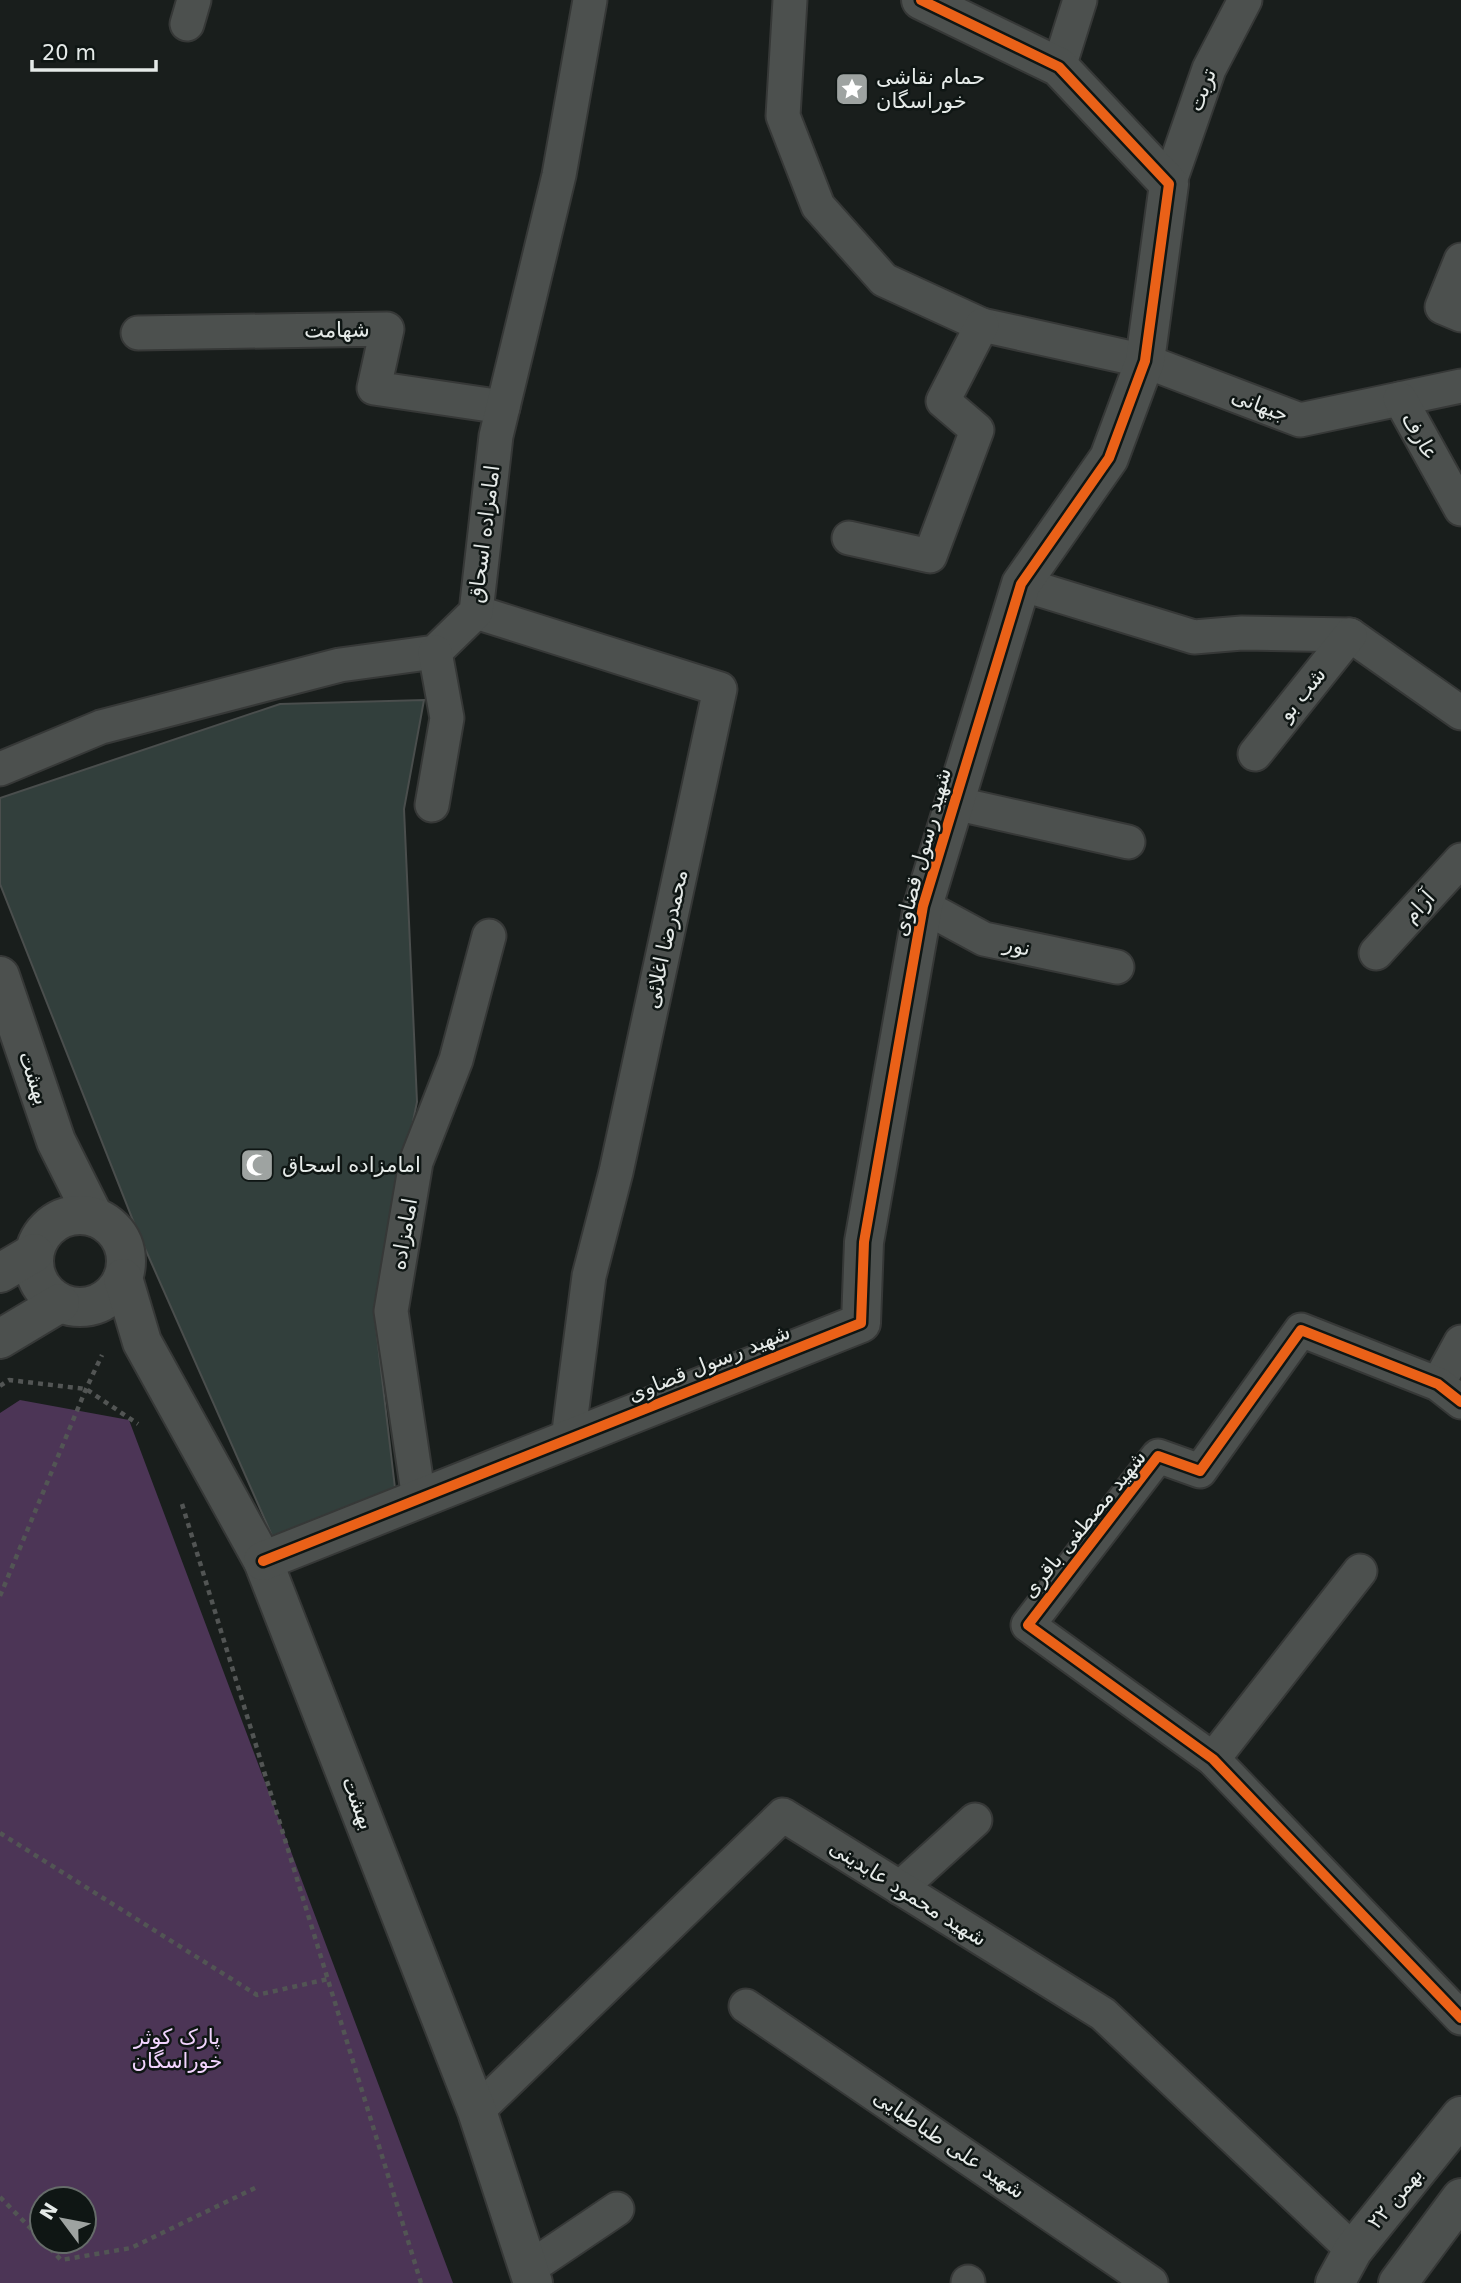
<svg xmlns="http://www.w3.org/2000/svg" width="1461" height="2283" font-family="'DejaVu Sans',Cairo,sans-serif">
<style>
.green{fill:#4c3556;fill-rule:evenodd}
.building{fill:#323f3c;stroke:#4a4e4d;stroke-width:2}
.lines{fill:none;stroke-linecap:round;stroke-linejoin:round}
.street-casing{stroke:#363837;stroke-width:37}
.secondary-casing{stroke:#363837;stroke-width:42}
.path{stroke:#525554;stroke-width:4.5;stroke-dasharray:5 5;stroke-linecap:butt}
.street{stroke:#4c504e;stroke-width:33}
.secondary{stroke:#4c504e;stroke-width:38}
.cycleway-casing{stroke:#0f1614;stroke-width:15}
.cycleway{stroke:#ea6118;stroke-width:10}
.labels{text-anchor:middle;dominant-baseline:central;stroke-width:5;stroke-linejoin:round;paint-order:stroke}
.poi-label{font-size:21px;fill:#e5eae8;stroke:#0f1614;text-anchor:start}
.street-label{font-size:21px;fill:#e5eae8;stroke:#0f1614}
.park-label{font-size:21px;fill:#f2d4fe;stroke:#0f1614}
</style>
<rect width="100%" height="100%" fill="#191e1c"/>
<path class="green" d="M20,1400L129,1420L453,2283H0V1413ZM42,2199H84V2241H42Z"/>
<path class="building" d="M424,700L404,809L417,1102L374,1310L395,1488L273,1538L136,1228L0,884V798L280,704Z"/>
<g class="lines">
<g class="street-casing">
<g id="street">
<path d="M790,0L783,116L818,206L884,280L982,325L1145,361L1300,420L1461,386"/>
<path d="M187,24L194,0"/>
<path d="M1059,67L1080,0"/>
<path d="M1169,184L1209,69L1245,0"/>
<path d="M1461,260L1442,307L1461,315"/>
<path d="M138,333L387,329L374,388L503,407"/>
<path d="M1400,399L1461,509"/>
<path d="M849,538L930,556L977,430L943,401L982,325"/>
<path d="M1021,584L1194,637L1242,633L1350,635L1461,713"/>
<path d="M476,612L720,689L616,1172L589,1276L568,1439"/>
<path d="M1255,754L1350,635"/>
<path d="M0,769L101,727L340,665L435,652L476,612L496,436L559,175L590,0"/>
<path d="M954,803L1128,842"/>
<path d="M432,805L447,718L435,652"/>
<path d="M923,906L984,939L1117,967"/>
<path d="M1376,953L1461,860"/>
<path d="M1438,1384L1461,1342"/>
<path d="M1461,1402L1438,1384L1301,1330L1200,1471L1158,1456L1028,1625L1213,1759L1461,2018"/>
<path d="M419,1499L391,1311L416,1162L456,1060L489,936"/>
<path d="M1213,1759L1360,1571"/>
<path d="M900,1888L975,1820"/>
<path d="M746,2006L1151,2283"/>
<path d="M477,2111L783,1815L1103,2014L1353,2250"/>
<path d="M528,2269L617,2209"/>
<path d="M968,2283V2282"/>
</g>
</g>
<g class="secondary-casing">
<g id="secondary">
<path d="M0,976L56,1141L94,1217"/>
<circle cx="80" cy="1261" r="46"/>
<path d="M0,1273L34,1253"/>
<path d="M123,1278L142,1342L263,1561L477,2111L533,2283"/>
<path d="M0,1339L60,1303"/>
<path d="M263,1561L861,1323L864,1242L923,906L1021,584L1109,458L1145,361L1169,184L1059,67L921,0"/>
<path d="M1335,2283L1353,2250L1461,2116"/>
<path d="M1398,2283L1461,2198"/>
</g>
</g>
<g class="path">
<path d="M0,1386L9,1380L86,1389L138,1424"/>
<path d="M182,1504L421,2283"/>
<path d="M0,1596L86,1389L102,1355"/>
<path d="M0,1833L257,1995L328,1979"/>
<path d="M0,2197L42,2240"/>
<path d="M43,2241L61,2260L131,2248L257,2187"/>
</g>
<use href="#street" class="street"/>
<use href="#secondary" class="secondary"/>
<g class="cycleway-casing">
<g id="cycleway">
<path d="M1461,1402L1438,1384L1301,1330L1200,1471L1158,1456L1028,1625L1213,1759L1461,2018"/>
<path d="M263,1561L861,1323L864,1242L923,906L1021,584L1109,458L1145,361L1169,184L1059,67L921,0"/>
</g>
</g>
<use href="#cycleway" class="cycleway"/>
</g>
<defs>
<g id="sight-square" transform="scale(1.75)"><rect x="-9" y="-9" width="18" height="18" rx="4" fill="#9ea3a1" stroke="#0f1614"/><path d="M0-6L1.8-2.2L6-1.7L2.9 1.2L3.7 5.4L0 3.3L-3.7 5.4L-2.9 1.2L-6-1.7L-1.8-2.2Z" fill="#fff"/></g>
<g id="mosque-square" transform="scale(1.75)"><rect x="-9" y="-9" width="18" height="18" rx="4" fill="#9ea3a1" stroke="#0f1614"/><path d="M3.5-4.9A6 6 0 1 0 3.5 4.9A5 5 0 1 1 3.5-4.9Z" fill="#fff"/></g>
</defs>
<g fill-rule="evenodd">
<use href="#sight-square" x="852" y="89"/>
<use href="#mosque-square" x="257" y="1165"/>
</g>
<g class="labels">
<g class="poi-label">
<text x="876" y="77">حمام نقاشی<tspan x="876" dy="24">خوراسگان</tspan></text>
<text x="282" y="1165">امامزاده اسحاق</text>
</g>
<g class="street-label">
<text transform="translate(1202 90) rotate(-69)">تربت</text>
<text transform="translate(337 330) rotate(-1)">شهامت</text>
<text transform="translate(1260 405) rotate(21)">جیهانی</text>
<text transform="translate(1420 436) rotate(61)">عارف</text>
<text transform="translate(484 534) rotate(-83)">امامزاده اسحاق</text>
<text transform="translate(1302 694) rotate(-51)">شب بو</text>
<text transform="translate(922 852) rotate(-75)">شهید رسول قضاوی</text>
<text transform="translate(1419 907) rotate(-48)">آرام</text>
<text transform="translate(666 939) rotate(-78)">محمدرضا اغلائی</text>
<text transform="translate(1017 946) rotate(12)">نور</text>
<text transform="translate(34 1078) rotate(71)">بهشت</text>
<text transform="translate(404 1234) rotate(-80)">امامزاده</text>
<text transform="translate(709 1363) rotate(-22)">شهید رسول قضاوی</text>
<text transform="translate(1084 1524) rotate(-51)">شهید مصطفی باقری</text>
<text transform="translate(358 1803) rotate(69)">بهشت</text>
<text transform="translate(908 1893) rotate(32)">شهید محمود عابدینی</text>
<text transform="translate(949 2144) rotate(34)">شهید علی طباطبایی</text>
<text transform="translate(1395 2198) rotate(-50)">۲۲ بهمن</text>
</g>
<g class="park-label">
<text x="177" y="2037">پارک کوثر<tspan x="177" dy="24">خوراسگان</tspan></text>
</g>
</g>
<g transform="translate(63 2220) rotate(302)"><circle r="33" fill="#0f1614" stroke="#656b69" stroke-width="2"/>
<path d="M0-5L12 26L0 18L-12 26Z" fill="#9ea3a1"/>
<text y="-10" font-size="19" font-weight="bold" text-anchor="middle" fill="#e5eae8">N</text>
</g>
<path d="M32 60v10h124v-10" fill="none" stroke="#e5eae8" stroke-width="3.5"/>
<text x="42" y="60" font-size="21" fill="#e5eae8" stroke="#0f1614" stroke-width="5" paint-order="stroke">20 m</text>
</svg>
